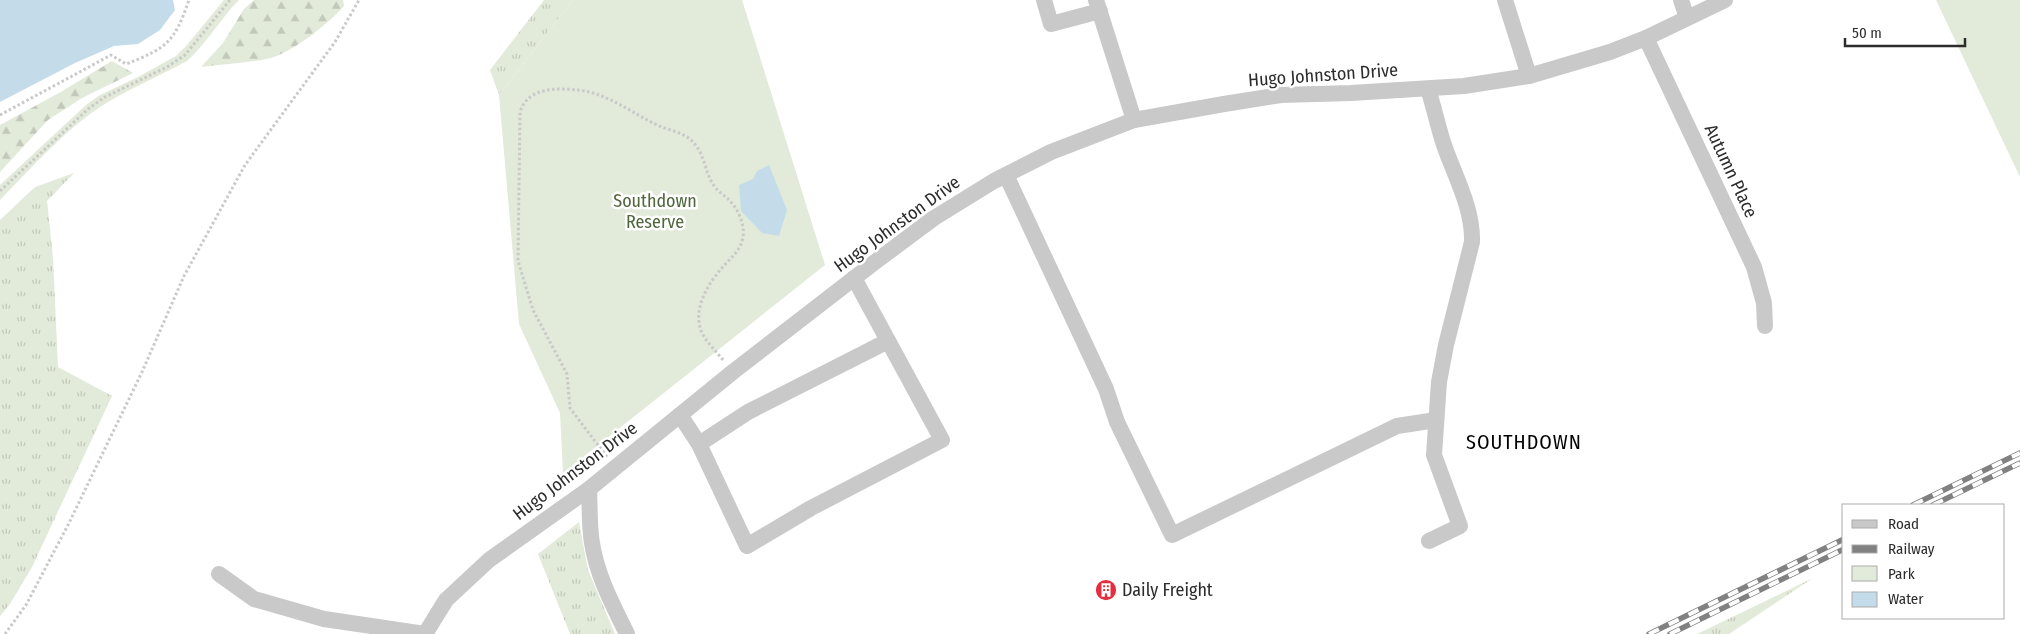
<svg xmlns="http://www.w3.org/2000/svg" width="2020" height="634" font-family="'Fira Sans Condensed',sans-serif">
<style>
.grass{fill:url(#grass-tufts)}
.forest{fill:url(#forest-firs)}
.green{fill:#e2ead9}
.water{fill:#c4dcea}
.lines{fill:none;stroke-linecap:round;stroke-linejoin:round}
.path{stroke:#c9c9c9;stroke-width:3;stroke-dasharray:2.5 2.5;stroke-linecap:butt}
.minor{stroke:#c9c9c9;stroke-width:16}
.rail-casing{stroke:#818181;stroke-width:5.5}
.rail{stroke:#fff;stroke-width:4;stroke-dasharray:11;stroke-linecap:butt}
.labels{text-anchor:middle;dominant-baseline:central;stroke-width:5;stroke-linejoin:round;paint-order:stroke}
.street-label{font-size:18px;fill:#2c2c2c;stroke:#fff}
.park-label{font-size:18px;fill:#4f663a;stroke:#fff}
.poi-label{font-size:18px;fill:#2c2c2c;stroke:#fff;text-anchor:start}
.quarter-label{font-size:20px;letter-spacing:1px;fill:#000;stroke:#fff}
</style>
<defs>
<pattern id="grass-tufts" width="24" height="20" patternUnits="userSpaceOnUse" patternTransform="scale(1.25)"><rect width="24" height="20" fill="#e2ead9"/><path d="M3 7l-1-3M5 7V3M7 7l1-3M15 17l-1-3M17 17v-4M19 17l1-3" fill="none" stroke="#c2c9ba"/></pattern>
<pattern id="forest-firs" width="22" height="20" patternUnits="userSpaceOnUse" patternTransform="scale(1.25)"><rect width="22" height="20" fill="#e2ead9"/><path d="M5 1l3.5 6h-7zM16 11l3.5 6h-7z" fill="#c2c9ba"/></pattern>
</defs>
<rect width="100%" height="100%" fill="#fff"/>
<g class="grass">
<path d="M544,0H573L499,95L490,70Z"/>
<path d="M74,173L47,201L53,258L58,367L112,396L32,567L10,604L0,616V220L35,187Z"/>
<path d="M579,522L588,570L615,634H570L538,554Z"/>
<path d="M1813,578L1729,634H1697Z"/>
</g>
<g class="forest">
<path d="M254,0H343L344,6C328,24 291,54 267,59C246,63 223,64 201,67L223,43L244,9Z"/>
<path d="M112,61L133,73L82,98L48,120L0,172V125L59,93Z"/>
</g>
<g class="green">
<path d="M224,0H239C220,19 207,43 187,61C161,75 133,87 108,102C68,126 32,167 0,200V185L86,105L100,95L138,77L176,56L187,45Z"/>
<path d="M573,0H742L825,265L563,473L560,413L519,324L499,95Z"/>
<path d="M1936,0H2020V177Z"/>
</g>
<g class="water">
<path d="M0,0H173L175,10L160,30L138,44L114,46L75,63L0,102Z"/>
<path d="M769,165L787,210L779,236L762,233L741,211L739,185L753,179L757,171Z"/>
</g>
<g class="lines">
<g class="path">
<path d="M0,115L111,55L126,64C167,48 174,43 189,0"/>
<path d="M0,191L88,109L105,97L167,67L185,55L230,0"/>
<path d="M607,457L570,408L567,374L533,310L518,261L520,112C528,87 556,88 578,90C609,94 630,112 657,125C668,130 682,132 691,140C706,154 704,173 715,187C718,191 722,194 726,197C737,207 745,222 743,237C741,251 730,258 722,268C707,285 692,310 702,333C707,343 716,351 723,360"/>
<path d="M5,634L26,605L68,525L142,372L184,276L245,165L335,42L359,0"/>
</g>
<g class="minor">
<path d="M1044,0L1051,24L1100,11"/>
<path d="M1096,0L1134,120"/>
<path d="M1505,0L1529,76"/>
<path d="M1681,0L1687,18"/>
<path d="M1646,38L1754,267L1764,303L1765,326"/>
<path d="M1428,89C1434,107 1438,127 1444,145C1455,177 1473,208 1472,242L1446,345L1439,382L1434,455L1460,526L1429,541"/>
<path d="M1006,175L1106,389L1117,422L1172,535L1397,426L1436,420"/>
<path d="M680,415L699,444L747,546L811,508L942,440L854,278"/>
<path d="M699,444L748,412L888,341"/>
<path d="M589,489C590,507 589,526 592,543C597,576 613,605 627,634"/>
<path d="M219,574L254,599L324,619L425,634"/>
<path d="M425,634L446,600L489,560L589,489L734,371L875,262L934,218L994,181L1051,152L1134,120L1224,104L1281,95L1351,93L1464,86L1529,76L1610,52L1646,38L1725,0"/>
</g>
<g class="rail-casing">
<g id="rail">
<path d="M1913,505L2020,453"/>
<path d="M1933,505L2020,463"/>
<path d="M1649,634L1844,539"/>
<path d="M1670,634L1844,549"/>
</g>
</g>
<use href="#rail" class="rail"/>
</g>
<defs>
<g id="building-disc" transform="scale(1.125)"><circle r="9.5" fill="#e22e3e" stroke="#fff"/><path d="M-4-6H4V6H1V3H-1V6H-4ZM-2.5-4.3h1.7v1.8h-1.7ZM.8-4.3h1.7v1.8H.8ZM-2.5-1h1.7V.8h-1.7ZM.8-1h1.7V.8H.8Z" fill="#fff"/></g>
</defs>
<g fill-rule="evenodd">
<use href="#building-disc" x="1106" y="590"/>
</g>
<g class="labels">
<g class="street-label">
<text transform="translate(1323 75) rotate(-4)">Hugo Johnston Drive</text>
<text transform="translate(1731 171) rotate(65)">Autumn Place</text>
<text transform="translate(897 224) rotate(-36)">Hugo Johnston Drive</text>
<text transform="translate(575 471) rotate(-37)">Hugo Johnston Drive</text>
</g>
<g class="park-label">
<text x="655" y="201">Southdown<tspan x="655" dy="21">Reserve</tspan></text>
</g>
<g class="poi-label">
<text x="1122" y="590">Daily Freight</text>
</g>
<g class="quarter-label">
<text x="1524" y="442">SOUTHDOWN</text>
</g>
</g>
<rect x="1842" y="504" width="162" height="115" fill="#ffffff" stroke="#ababab"/>
<rect x="1852" y="520" width="25" height="8" fill="#c9c9c9" stroke="#ababab"/>
<text x="1888" y="529" font-size="15" fill="#2c2c2c">Road</text>
<rect x="1852" y="545" width="25" height="8" fill="#818181" stroke="#ababab"/>
<text x="1888" y="554" font-size="15" fill="#2c2c2c">Railway</text>
<rect x="1852" y="566" width="25" height="15" fill="#e2ead9" stroke="#ababab"/>
<text x="1888" y="579" font-size="15" fill="#2c2c2c">Park</text>
<rect x="1852" y="592" width="25" height="15" fill="#c4dcea" stroke="#ababab"/>
<text x="1888" y="604" font-size="15" fill="#2c2c2c">Water</text>
<path d="M1845 38v8h120v-8" fill="none" stroke="#2c2c2c" stroke-width="2.5"/>
<text x="1852" y="38" font-size="15" fill="#2c2c2c" stroke="#ffffff" stroke-width="4" paint-order="stroke">50 m</text>
</svg>
